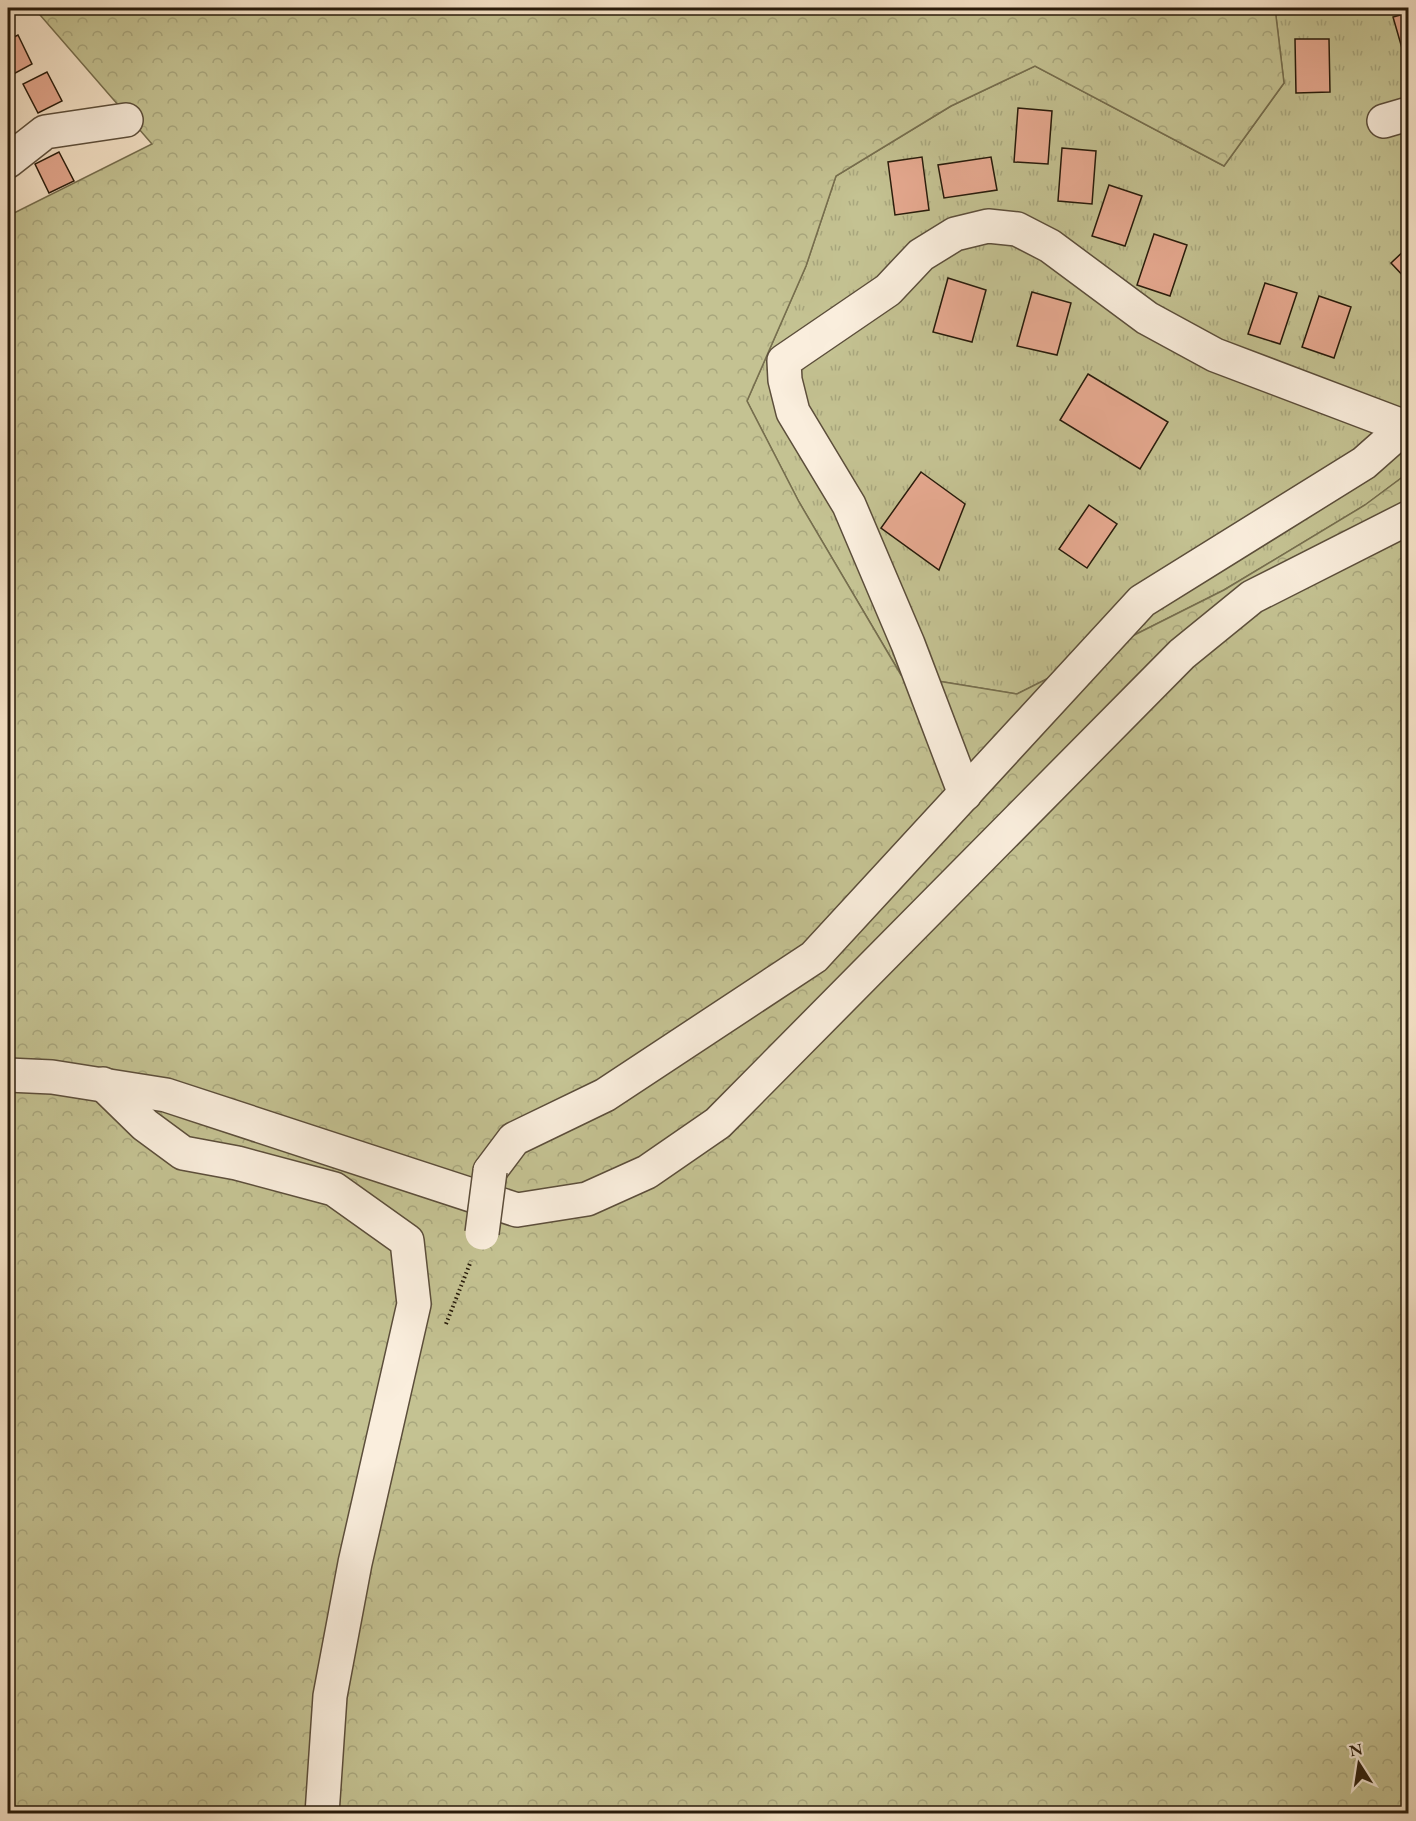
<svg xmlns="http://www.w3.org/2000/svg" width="1416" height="1821" font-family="'EB Garamond',serif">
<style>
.grass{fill:url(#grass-tufts);stroke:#766e4e;stroke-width:1.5}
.forest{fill:url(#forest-crowns);stroke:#766e4e;stroke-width:1.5}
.building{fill:#e6a990;stroke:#281b0b;stroke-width:1.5}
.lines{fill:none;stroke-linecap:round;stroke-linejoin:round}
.minor-casing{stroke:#5c4e3b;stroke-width:36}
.path{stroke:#281b0b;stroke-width:4;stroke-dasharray:1.5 3;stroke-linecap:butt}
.minor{stroke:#faeedd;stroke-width:33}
.minor-bridge-casing{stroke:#5c4e3b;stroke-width:36;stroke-linecap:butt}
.minor-bridge{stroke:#faeedd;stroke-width:33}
</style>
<defs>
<pattern id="grass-tufts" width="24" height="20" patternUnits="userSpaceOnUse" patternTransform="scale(1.5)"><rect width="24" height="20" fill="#c4c292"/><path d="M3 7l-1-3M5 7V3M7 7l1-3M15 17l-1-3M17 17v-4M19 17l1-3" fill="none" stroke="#a8a67d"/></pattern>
<pattern id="forest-crowns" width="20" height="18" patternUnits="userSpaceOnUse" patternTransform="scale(1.5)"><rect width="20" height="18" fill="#c4c292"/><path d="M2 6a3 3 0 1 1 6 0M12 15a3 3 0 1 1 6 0" fill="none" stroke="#a8a67d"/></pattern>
</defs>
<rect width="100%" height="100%" fill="#f7e5ca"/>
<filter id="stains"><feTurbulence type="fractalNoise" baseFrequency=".00333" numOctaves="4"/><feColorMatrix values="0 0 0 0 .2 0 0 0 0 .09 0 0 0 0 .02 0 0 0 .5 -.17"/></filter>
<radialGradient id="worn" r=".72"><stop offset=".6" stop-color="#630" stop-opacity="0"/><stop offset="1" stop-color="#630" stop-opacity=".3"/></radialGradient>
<path class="grass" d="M1275,8H1408V473L1365,505L1224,590L1017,694L901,675L799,502L747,401L806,266L836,176L951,106L1035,66L1224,166L1284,83Z"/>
<path class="forest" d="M34,8H1275L1284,83L1224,166L1035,66L951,106L836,176L806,266L747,401L799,502L901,675L1017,694L1224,590L1365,505L1408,473V1813L8,1814V216L152,144Z"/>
<g class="building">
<path d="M1408,13V69L1393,17Z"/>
<path d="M18,35L32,64L8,77V40Z"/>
<path d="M1295,39H1329L1330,92L1296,93Z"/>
<path d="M47,72L62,101L38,113L23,84Z"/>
<path d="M1018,108L1052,111L1048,164L1014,162Z"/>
<path d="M1062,148L1096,151L1092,204L1058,201Z"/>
<path d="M59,152L74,181L49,193L35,164Z"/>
<path d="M922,157L929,210L895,215L888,162Z"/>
<path d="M991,157L997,190L944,198L938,165Z"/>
<path d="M1109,185L1142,196L1125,246L1092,236Z"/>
<path d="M1154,234L1187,245L1170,296L1137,285Z"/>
<path d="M1408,247V281L1391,263Z"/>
<path d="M948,278L986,290L972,342L933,332Z"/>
<path d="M1265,283L1297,293L1280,344L1248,334Z"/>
<path d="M1032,292L1071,303L1057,355L1017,346Z"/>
<path d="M1319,296L1351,307L1334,358L1302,347Z"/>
<path d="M1088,374L1168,422L1140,469L1060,420Z"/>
<path d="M921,472L965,504L939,570L881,528Z"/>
<path d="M1089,505L1117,524L1087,568L1059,549Z"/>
</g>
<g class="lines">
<g class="minor-casing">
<g id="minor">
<path d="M1384,121L1408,114"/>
<path d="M8,161L45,132L126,120"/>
<path d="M965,794L908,644L849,505L793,412L785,380L784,361L888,290L921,255L955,234L988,226L1017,229L1050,246L1147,318L1215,355L1405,427"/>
<path d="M8,1075L52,1077L166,1095L517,1210L587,1199L647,1172L718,1123L1182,654L1252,597L1408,518"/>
<path d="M103,1084L145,1125L183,1153L237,1163L334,1189L407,1241L414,1304L355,1563L330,1696L322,1814"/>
<path d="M490,1171L514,1139L605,1095L814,957L1142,601L1364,463L1408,424"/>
</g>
</g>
<path class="path" d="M446,1324L471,1261"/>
<use href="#minor" class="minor"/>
<g class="minor-bridge-casing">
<path id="minor-bridge" d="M482,1233L490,1171"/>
</g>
<use href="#minor-bridge" class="minor-bridge"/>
</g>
<rect width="1416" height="1821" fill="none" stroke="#f7e5ca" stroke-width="30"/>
<rect x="9" y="9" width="1398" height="1803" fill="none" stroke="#281b0b" stroke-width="3"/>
<rect x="15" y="15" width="1386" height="1791" fill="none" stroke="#281b0b" stroke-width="1.5"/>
<g transform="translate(1359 1764) rotate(348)" stroke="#faeedd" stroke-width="4.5" paint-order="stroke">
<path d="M0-4.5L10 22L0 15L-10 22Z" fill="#281b0b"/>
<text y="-9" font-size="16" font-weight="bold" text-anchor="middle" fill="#281b0b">N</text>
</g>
<rect width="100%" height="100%" filter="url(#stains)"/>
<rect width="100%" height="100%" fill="url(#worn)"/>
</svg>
